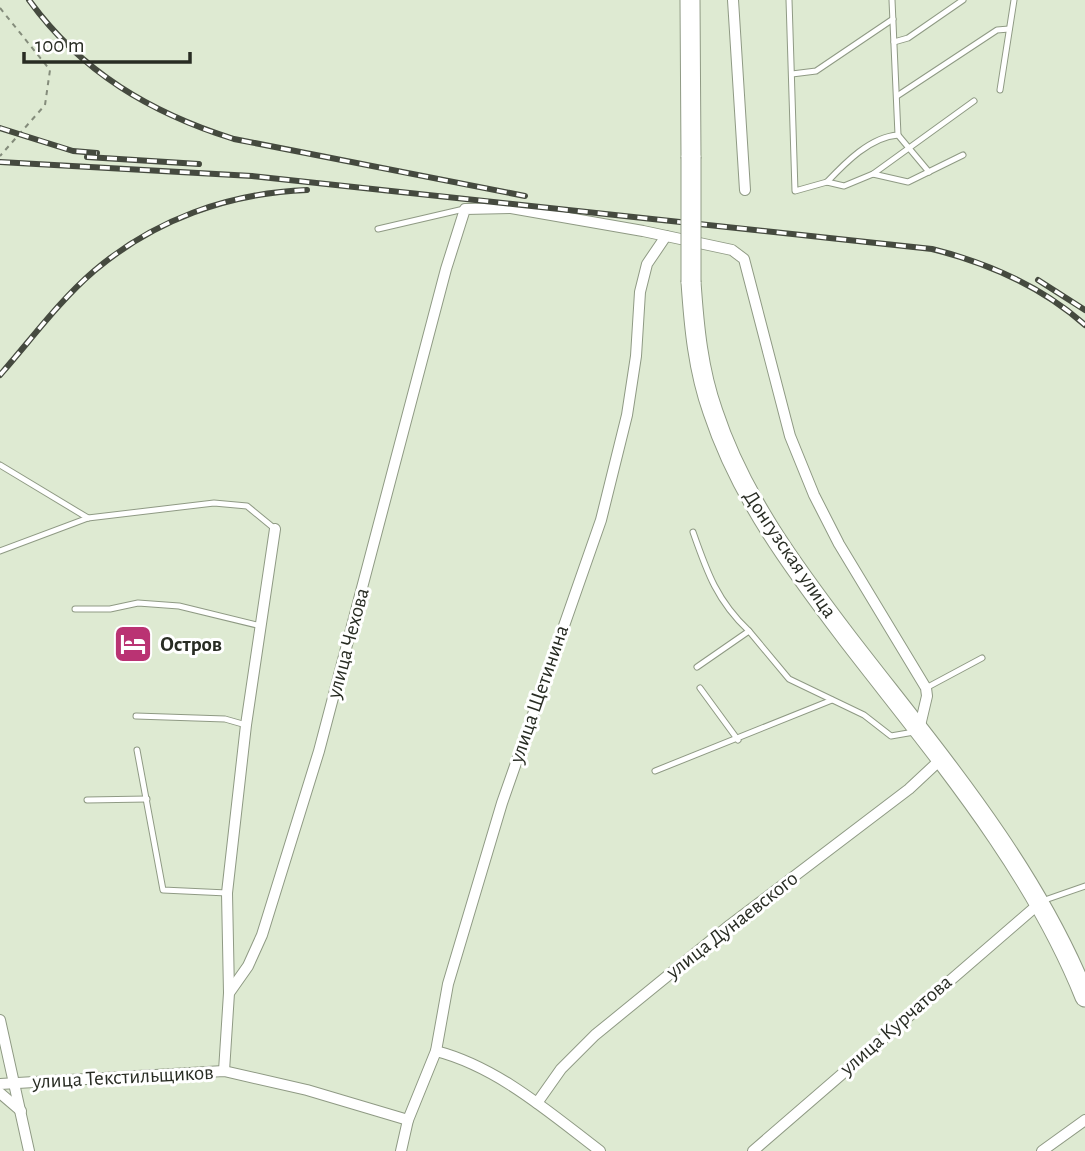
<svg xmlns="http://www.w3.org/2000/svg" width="1085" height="1151" font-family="'Alegreya Sans',sans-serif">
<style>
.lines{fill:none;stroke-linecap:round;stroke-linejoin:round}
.service-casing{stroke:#8f9a84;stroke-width:7}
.minor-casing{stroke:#8f9a84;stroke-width:12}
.trunk-casing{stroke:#8f9a84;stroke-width:21}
.path{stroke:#848c7b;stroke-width:2;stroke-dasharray:5 5;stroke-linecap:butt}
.service{stroke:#fff;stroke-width:5}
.minor{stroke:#fff;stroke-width:10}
.trunk{stroke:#fff;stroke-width:19}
.rail-casing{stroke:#454a3f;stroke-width:6}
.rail{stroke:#fff;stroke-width:3.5;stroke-dasharray:10;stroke-linecap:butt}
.trunk-bridge-casing{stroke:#8f9a84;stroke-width:21;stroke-linecap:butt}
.trunk-bridge{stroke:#fff;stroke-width:19}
.labels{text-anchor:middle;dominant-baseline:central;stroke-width:6;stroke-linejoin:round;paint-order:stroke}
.street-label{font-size:21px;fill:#282c23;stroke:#fff}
.poi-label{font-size:21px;font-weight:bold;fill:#282c23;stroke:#fff;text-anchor:start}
</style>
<rect width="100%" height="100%" fill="#deead2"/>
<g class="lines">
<g class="service-casing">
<g id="service">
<path d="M789,0L795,191L827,182L844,186L873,174L908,182L963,155"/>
<path d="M892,0L898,135L929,172"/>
<path d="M894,42L908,38L963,0"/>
<path d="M792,74L816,71L893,19"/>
<path d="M1000,90L1014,0"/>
<path d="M897,96L997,30L1009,29"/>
<path d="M873,174L974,101"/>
<path d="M827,182C845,163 870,137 898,135"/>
<path d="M378,229L464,209"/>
<path d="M0,465L88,518"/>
<path d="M693,532C707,572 717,601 749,631"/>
<path d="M0,551L88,518L214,503L247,506L275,529"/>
<path d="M75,609H110L138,603L179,606L261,626"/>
<path d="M697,667L749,631L789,679L864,715L891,736L914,732"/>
<path d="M700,688L738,740"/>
<path d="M926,688L982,658"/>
<path d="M136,716L225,719L246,725"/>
<path d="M137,750L163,890L227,893"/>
<path d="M655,771L832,700"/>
<path d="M87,800L147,799"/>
<path d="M1042,901L1085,886"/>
</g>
</g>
<g class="minor-casing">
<g id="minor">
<path d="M733,0L745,190"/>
<path d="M229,993L227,893L246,725L275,529"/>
<path d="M0,1020L29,1151"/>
<path d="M436,1051C498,1067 550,1113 600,1151"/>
<path d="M224,1071L229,993L248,966L262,935L319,751L446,269L465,209L511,208L643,231L732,250L744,259L790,436L814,495L839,544L926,688L927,696L919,730"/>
<path d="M0,1084L224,1071L307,1090L408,1120"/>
<path d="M0,1093L21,1111"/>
<path d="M537,1103L561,1069L595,1035L730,925L909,789L940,760"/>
<path d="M401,1151L408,1120L436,1051L448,984L502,803L601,520L627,415L636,356L640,292L647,264L666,236"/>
<path d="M753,1151L1041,902"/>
<path d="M1042,1151L1085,1120"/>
</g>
</g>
<g class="trunk-casing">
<g id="trunk">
<path d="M690,0L691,157"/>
<path d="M691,282C694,326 698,370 713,412C741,497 794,568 848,639C935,752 1032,864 1085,997"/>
</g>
</g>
<path class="path" d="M0,8L50,70L45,105L0,156"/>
<use href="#service" class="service"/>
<use href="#minor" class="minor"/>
<use href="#trunk" class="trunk"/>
<g class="rail-casing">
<g id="rail">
<path d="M29,0C81,72 151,113 234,139L525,196"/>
<path d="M0,128L73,151L97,153"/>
<path d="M87,157L199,164"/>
<path d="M0,162L252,176L932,249C988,263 1041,286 1085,325"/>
<path d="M1038,280L1085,310"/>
<path d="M0,375C30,341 59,301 94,271C154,220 228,193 307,190"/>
</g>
</g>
<use href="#rail" class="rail"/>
<g class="trunk-bridge-casing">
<path id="trunk-bridge" d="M691,157V282"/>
</g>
<use href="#trunk-bridge" class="trunk-bridge"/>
</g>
<defs>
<g id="hotel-square" transform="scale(2.0125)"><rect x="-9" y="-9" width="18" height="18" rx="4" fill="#ba3373" stroke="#fff"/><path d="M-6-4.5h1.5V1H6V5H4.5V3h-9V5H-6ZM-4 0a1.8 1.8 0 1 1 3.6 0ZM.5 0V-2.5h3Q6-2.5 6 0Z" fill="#fff"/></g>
</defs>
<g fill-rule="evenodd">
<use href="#hotel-square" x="133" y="644"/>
</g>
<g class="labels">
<g class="street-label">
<text transform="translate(790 554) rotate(56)">Донгузская улица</text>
<text transform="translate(348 643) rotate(-75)">улица Чехова</text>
<text transform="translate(539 694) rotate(-71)">улица Щетинина</text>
<text transform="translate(732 925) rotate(-38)">улица Дунаевского</text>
<text transform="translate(896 1025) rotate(-41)">улица Курчатова</text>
<text transform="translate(123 1077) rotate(-3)">улица Текстильщиков</text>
</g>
<g class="poi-label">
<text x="160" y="644">Остров</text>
</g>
</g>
<path d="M24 52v10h166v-10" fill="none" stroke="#282c23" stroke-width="3.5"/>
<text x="35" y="52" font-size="21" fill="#282c23" stroke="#ffffff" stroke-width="5" paint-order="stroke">100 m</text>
</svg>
